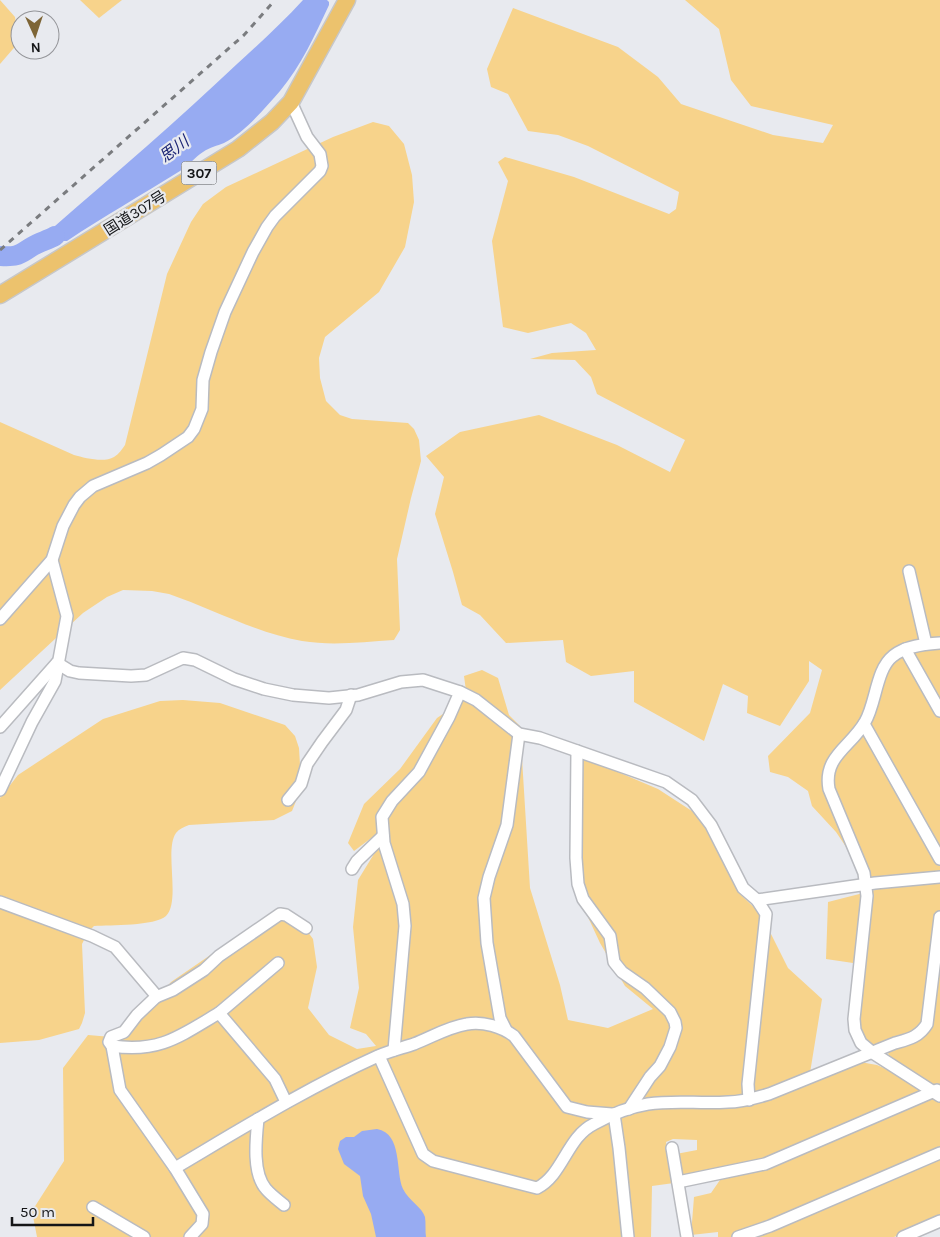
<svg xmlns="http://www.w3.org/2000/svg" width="940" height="1237" font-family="Karla,'Noto Sans JP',sans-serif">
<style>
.green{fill:#f7d38b}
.water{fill:#97abf2}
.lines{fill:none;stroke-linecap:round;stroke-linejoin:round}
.river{stroke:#97abf2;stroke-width:20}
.minor-casing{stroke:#b9bbc0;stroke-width:14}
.highway-casing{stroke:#c7c7c8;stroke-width:19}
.minor{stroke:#fff;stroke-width:11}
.highway{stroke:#ecc26d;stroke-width:16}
.rail{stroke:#7a7c7f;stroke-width:3;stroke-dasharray:6 6;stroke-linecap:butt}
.labels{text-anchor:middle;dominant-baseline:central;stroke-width:4.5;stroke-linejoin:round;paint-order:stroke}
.shield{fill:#e8eaef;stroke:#545658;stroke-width:1}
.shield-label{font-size:14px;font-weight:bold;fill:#151618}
.street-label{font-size:15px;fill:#151618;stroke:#e8eaef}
.water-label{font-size:16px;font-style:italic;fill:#1d2675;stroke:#e8eaef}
</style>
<rect width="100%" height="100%" fill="#e8eaef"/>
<g class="green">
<path d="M0,0L15,17L19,42L0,64Z"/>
<path d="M80,0H122L99,18Z"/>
<path d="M685,0H940V1217L894,1237H718V1232L691,1235L694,1197L711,1193L720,1180L772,1166L764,1161L683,1179L676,1154L697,1150V1140L673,1139L666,1142L674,1183L652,1186L651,1237H418L363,1172L387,1237H37L32,1211L64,1161L63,1068L88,1035L123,1038L171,982L273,912L299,920L313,939L317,967L308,1008L329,1035L357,1049L376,1046L366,1034L350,1028L359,988L353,927L358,880L377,849L374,836L354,851L348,843L364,804L400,769L437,718L467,698L464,676L482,670L498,678L509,715L520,726L530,888L560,985L568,1020L608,1028L653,1009L625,986L600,943L574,887L575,759L592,761L658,789L695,813L721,851L741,895L761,914L788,968L822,999L810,1073L860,1062L877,1065L897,1074L889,1057L888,1052L907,1043L873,1049H858L853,1033L863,988L853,963L826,959L828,902L875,890L836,832L812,806L808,791L788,777L770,772L768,756L810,713L822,670L809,661V681L780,726L747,713L748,696L723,684L704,741L634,702V671L591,676L566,662L563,640L506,643L480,615L462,605L453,572L435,514L444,477L426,456L460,432L539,415L617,445L670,472L685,440L597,394L591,377L575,360L530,359L552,353L596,350L586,333L571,323L528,333L503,327L492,241L508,181L498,162L505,157L574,177L669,214L676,209L679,192L588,146L558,135L528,131L508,94L491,87L487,69L513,8L618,47L658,77L681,104L773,135L823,143L833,125L751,106L731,80L719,29Z"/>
<path d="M373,122L389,126L404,144L412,175L414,202L405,247L379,292L325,337L319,358L320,378L326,401L340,415L352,419L408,423L414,429L419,440L421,461L411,498L397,559L400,630L394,640C363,642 332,646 302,641C256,633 213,609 169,594L152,591L123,590L107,597L83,613L0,690V422L74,455C85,458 104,463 114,457C119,454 122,449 125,445L167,274L191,222L203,204L226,187L333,137Z"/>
<path d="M183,700L220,703L285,725L295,736L299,748L300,765L296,801L292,811L274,820L189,825C184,827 179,829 176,833C164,850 181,901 166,916C155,926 110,925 94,926L88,932L82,944L85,1013L82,1023L79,1029L39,1040L0,1043V798L18,775L103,719L160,701Z"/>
</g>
<g class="water">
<path d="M303,0H327L329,2V5C315,35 301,66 280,91C265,108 244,133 224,143C217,146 210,147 203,152C195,157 189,165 180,171C142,195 104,216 67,241H63L59,236L52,242L38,248L36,246L32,248L30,247L33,243L57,233L55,226C116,173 178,120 237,64C260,43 282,23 303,0Z"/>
<path d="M377,1129C403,1134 395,1171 403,1189C409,1201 422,1207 425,1217C426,1223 425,1231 426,1237H376L371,1214L363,1196L360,1176L344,1164L338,1149L340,1141L346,1137H354L362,1131Z"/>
</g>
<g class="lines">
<path class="river" d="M0,256C19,257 18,255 33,246C40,242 48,240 55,236"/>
<g class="minor-casing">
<g id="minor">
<path d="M909,571L926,644"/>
<path d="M0,619L52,560L63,526L74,505L80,497L93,486L147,463L161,455L188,437L194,429L202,409L203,380L211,352L225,312L253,252L267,227L275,216L320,171L322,166L320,154L307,137L291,102"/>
<path d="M940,643C925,644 905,646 893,656C876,669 876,704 865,722C851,747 823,756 829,789L864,873L867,896L854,1019L855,1030L861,1043L873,1053L940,1096"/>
<path d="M905,649L940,711"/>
<path d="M57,663L70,671L79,673L131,676L146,675L183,658L195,660L234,679L264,689L293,695L329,698L358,695L401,682L423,680L460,692L476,700L519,734L540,738L666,782L692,800L711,825L743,888L757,900L766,914L748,1084L749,1100"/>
<path d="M864,724L940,859"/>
<path d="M0,727L57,663"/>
<path d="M577,751L576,858L578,884L583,899L610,936L614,962L622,972L645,988L670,1012L675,1022L676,1028L670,1047L660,1066L650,1077L629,1109"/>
<path d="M0,790L32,722L55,681L67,616L52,560"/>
<path d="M288,800L301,784L307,764L322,742L346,710L351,695"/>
<path d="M352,869L357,861L383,836"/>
<path d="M757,900L875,883L940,877"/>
<path d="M0,902L92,936L115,947L154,993L156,997L137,1015L124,1032L111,1037L109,1042L112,1046"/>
<path d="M156,997L173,990L204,970L219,956L280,914L286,915L306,928"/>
<path d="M219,1013L278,963"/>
<path d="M506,1030L500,1018L487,943L484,898L489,877L507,825L519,734"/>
<path d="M394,1050L405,926L403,904L384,843L382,817L392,801L419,772L449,717L460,692"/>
<path d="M379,1056L423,1154L433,1161L537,1188C563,1175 567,1137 594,1124C610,1115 629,1107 648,1104C674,1100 701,1104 728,1102C742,1102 755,1098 769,1094L895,1043C909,1039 919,1037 927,1024L940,917"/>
<path d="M614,1114L619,1148L628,1237"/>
<path d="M258,1119C256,1139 252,1173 266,1189C271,1195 278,1200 284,1205"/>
<path d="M672,1148L687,1237"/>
<path d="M175,1168C241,1129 307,1088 378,1056C390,1051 402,1048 414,1044C432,1037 448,1027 467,1024C483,1021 502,1027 514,1036L567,1107L587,1112L612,1114"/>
<path d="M678,1182L765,1164L937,1090"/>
<path d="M93,1207L144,1237"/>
<path d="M190,1237L202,1224L203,1214L175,1168L120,1090L112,1046C160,1053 180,1036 219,1013L275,1079L286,1102"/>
<path d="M738,1237L770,1226L940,1153"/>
<path d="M903,1237L940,1221"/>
</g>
</g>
<g class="highway-casing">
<path id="highway" d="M0,295L238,149L272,122L291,102L347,0"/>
</g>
<use href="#minor" class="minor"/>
<use href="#highway" class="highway"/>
<path class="rail" d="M0,250L244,35L275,0"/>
</g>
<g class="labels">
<rect class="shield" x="181.5" y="161.5" width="35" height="23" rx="4"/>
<g class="shield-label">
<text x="199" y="173">307</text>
</g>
<g class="street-label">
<text transform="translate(135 213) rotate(-32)">国道307号</text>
</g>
<g class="water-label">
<text transform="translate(174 149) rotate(-37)">思川</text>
</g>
</g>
<g transform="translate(35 35) rotate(177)"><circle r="24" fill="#e8eaef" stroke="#949599"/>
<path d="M0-4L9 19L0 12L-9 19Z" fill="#7d6536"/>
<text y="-8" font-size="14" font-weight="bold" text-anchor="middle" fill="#151618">N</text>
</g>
<path d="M12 1217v8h81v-8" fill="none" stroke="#151618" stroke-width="2.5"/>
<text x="20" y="1217" font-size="15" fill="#151618" stroke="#e8eaef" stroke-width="4" paint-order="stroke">50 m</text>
</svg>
